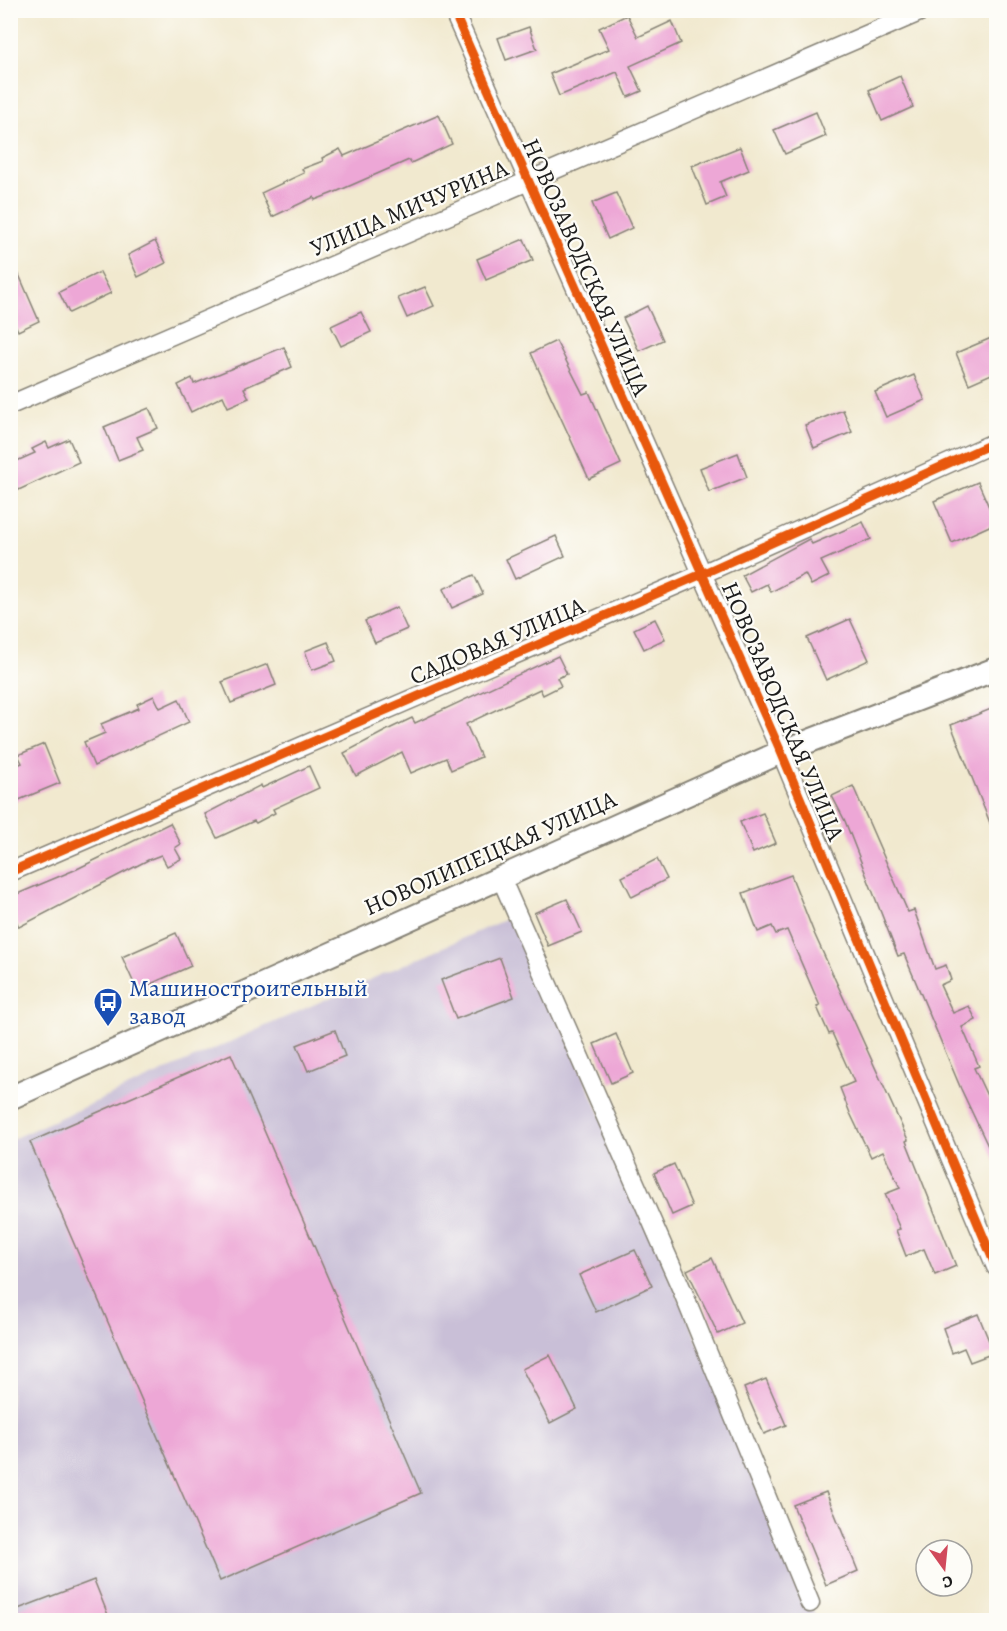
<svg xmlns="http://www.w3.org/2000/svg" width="1007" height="1631" font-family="Alegreya,serif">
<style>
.industrial{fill:#c9bfd7}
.building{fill:#eda7d6}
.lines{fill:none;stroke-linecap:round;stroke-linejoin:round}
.minor-casing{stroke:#868276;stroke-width:21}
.tertiary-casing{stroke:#868276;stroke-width:26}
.minor{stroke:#fff;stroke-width:18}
.tertiary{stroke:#fff;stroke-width:22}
.cycleway-casing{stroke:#fdfcf7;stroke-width:13}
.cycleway{stroke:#e8590c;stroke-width:9}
.labels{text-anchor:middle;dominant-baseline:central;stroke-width:4.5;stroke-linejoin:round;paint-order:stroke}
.street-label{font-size:24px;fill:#1c1c1c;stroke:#fdfcf7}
.transit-label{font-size:24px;fill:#164399;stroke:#fdfcf7;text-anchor:start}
</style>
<rect width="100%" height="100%" fill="#fdfcf7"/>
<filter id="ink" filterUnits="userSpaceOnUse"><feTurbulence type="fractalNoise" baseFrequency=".0167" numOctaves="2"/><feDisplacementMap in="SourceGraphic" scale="12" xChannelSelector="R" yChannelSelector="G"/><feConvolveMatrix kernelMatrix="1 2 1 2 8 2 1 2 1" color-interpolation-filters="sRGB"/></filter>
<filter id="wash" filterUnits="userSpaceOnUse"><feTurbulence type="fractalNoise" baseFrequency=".008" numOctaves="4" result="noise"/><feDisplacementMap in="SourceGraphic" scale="24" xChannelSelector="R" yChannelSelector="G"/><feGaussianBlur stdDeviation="1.35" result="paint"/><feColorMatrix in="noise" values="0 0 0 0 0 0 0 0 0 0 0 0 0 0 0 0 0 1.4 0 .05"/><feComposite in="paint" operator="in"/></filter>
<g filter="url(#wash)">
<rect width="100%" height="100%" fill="#f1e9cf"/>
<path class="industrial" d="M515,915L817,1620H11L10,1140Z"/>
<g id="blocks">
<g class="building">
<path d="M627,15L638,37L672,21L681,43L630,66L642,91L628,97L617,72L559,96L550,74L609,49L599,28Z"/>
<path d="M529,27L537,49L506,60L498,38Z"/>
<path d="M900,76L913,107L882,121L869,90Z"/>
<path d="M816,112L826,136L785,154L774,130Z"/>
<path d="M439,115L452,144L411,163L409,160L338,191L315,200L314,197L272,217L261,193L304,173L302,169L323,161L322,158L340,149L344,156Z"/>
<path d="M740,147L749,170L720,182L726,197L707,205L692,166Z"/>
<path d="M616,193L632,228L608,239L592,203Z"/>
<path d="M524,239L533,260L486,280L477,259Z"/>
<path d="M155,241L166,263L138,277L128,255Z"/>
<path d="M10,254L39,321L18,331L10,313Z"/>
<path d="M100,272L111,293L69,313L59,292Z"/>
<path d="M425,287L434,306L407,318L398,298Z"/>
<path d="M647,306L663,340L639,351L623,318Z"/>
<path d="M361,312L371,332L341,346L331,326Z"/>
<path d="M996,336V372L969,384L956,353Z"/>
<path d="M556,341L583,394L589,392L621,464L589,479L531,353Z"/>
<path d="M284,347L292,367L244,388L249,398L228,407L223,396L191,412L178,385L192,378L194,384Z"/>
<path d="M914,375L925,400L886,417L875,392Z"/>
<path d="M149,408L158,428L137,437L143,450L118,460L104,427Z"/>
<path d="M843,410L852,432L814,448L805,425Z"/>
<path d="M69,439L79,462L10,494V464L35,453L32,449L46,442L49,448Z"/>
<path d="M738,453L747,477L709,492L700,468Z"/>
<path d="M978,482L996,523L952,543L934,501Z"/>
<path d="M863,522L871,539L821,561L829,576L811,585L805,574L771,592L767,584L751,592L742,575L809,539L812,544Z"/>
<path d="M556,536L565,556L515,579L506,559Z"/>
<path d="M474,575L483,594L452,608L443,589Z"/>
<path d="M397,607L407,629L375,643L365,621Z"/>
<path d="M655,619L665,639L644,649L634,629Z"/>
<path d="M850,619L869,660L826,680L807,638Z"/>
<path d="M328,642L336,661L312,670L305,651Z"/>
<path d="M558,656L567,674L557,678L561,686L543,695L540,689L466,724L481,757L451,770L446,758L411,773L402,752L356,776L344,753L391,728L412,718L415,723Z"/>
<path d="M268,664L276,685L231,703L222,682Z"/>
<path d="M154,696L160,708L179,699L189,722L94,766L84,742L105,733L101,724L139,708L137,704Z"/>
<path d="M996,707V838L951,725Z"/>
<path d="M44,744L60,783L14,802L10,793V768L22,763L18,755Z"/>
<path d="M309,766L319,788L273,809L275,813L256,823L254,821L217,838L205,814L261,785L262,788Z"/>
<path d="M853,786L908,912L914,910L935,969L946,965L951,980L940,985L953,1013L969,1006L976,1020L962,1027L979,1066L974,1068L996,1115V1163L961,1089L904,954L898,956L845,821L832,796Z"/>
<path d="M763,813L776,843L753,853L740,822Z"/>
<path d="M170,823L181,844L175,848L181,859L167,866L161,855L148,860L19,927L10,907V897L77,869Z"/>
<path d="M657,859L667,879L632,897L622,877Z"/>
<path d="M791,875L814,933L908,1140L906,1141L956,1266L935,1275L924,1249L906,1256L896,1230L900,1229L885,1194L900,1188L883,1151L871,1157L850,1113L840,1088L854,1082L832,1033L829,1034L817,1007L820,1006L787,930L776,934L772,926L758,932L743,893Z"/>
<path d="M567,899L582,932L548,946L534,913Z"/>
<path d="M176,933L191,966L137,990L122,957Z"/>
<path d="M500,958L514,997L456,1019L441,980Z"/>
<path d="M335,1030L345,1056L308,1071L297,1045Z"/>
<path d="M616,1034L633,1073L611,1083L594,1044Z"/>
<path d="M231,1054L421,1493L220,1581L30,1142Z"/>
<path d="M674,1164L692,1206L672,1215L654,1173Z"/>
<path d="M635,1250L652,1286L596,1312L579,1275Z"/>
<path d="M712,1258L742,1323L718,1334L687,1270Z"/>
<path d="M978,1314L994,1353L970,1362L964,1348L952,1353L943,1328Z"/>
<path d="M550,1355L577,1409L550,1423L522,1369Z"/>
<path d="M766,1379L786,1425L764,1434L744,1388Z"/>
<path d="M826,1492L858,1571L826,1585L793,1505Z"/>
<path d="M94,1580L110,1620H10V1612Z"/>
</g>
</g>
</g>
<g filter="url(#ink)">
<use href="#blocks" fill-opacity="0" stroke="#868276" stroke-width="1.5"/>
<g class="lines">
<g class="minor-casing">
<g id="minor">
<path d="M453,10L781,752L996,1267"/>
<path d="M10,405L924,10"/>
<path d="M10,872L702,574L996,442"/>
<path d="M501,878L682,1290L810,1603"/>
</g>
</g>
<g class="tertiary-casing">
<path id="tertiary" d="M10,1098L781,752L996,669"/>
</g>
<use href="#minor" class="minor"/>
<use href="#tertiary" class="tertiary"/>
<g class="cycleway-casing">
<g id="cycleway">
<path d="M453,10L781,752L996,1267"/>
<path d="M10,872L702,574L996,442"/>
</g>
</g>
<use href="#cycleway" class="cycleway"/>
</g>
</g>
<defs>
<g id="bus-pin" transform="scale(1.5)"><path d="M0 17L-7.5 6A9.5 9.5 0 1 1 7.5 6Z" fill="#1a4fb4" stroke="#fdfcf7"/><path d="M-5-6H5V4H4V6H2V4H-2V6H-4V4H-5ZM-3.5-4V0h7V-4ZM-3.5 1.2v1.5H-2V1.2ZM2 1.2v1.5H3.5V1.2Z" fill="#fff"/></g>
</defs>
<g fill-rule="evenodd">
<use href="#bus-pin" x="108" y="1002"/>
</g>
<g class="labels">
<g class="street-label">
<text transform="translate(409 208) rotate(-23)">УЛИЦА МИЧУРИНА</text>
<text transform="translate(586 267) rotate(66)">НОВОЗАВОДСКАЯ УЛИЦА</text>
<text transform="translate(497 641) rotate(-23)">САДОВАЯ УЛИЦА</text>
<text transform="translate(783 711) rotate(67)">НОВОЗАВОДСКАЯ УЛИЦА</text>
<text transform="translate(490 853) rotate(-24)">НОВОЛИПЕЦКАЯ УЛИЦА</text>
</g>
<g class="transit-label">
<text x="129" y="988">Машиностроительный<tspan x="129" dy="28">завод</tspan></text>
</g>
</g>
<rect width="1007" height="1631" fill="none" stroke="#fdfcf7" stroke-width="36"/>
<g transform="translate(944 1568) rotate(165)"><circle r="28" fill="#fdfcf7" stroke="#a3a29f" stroke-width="1.5"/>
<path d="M0-4.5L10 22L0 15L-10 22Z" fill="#d1495b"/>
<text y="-9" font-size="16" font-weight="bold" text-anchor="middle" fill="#1c1c1c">С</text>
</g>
</svg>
